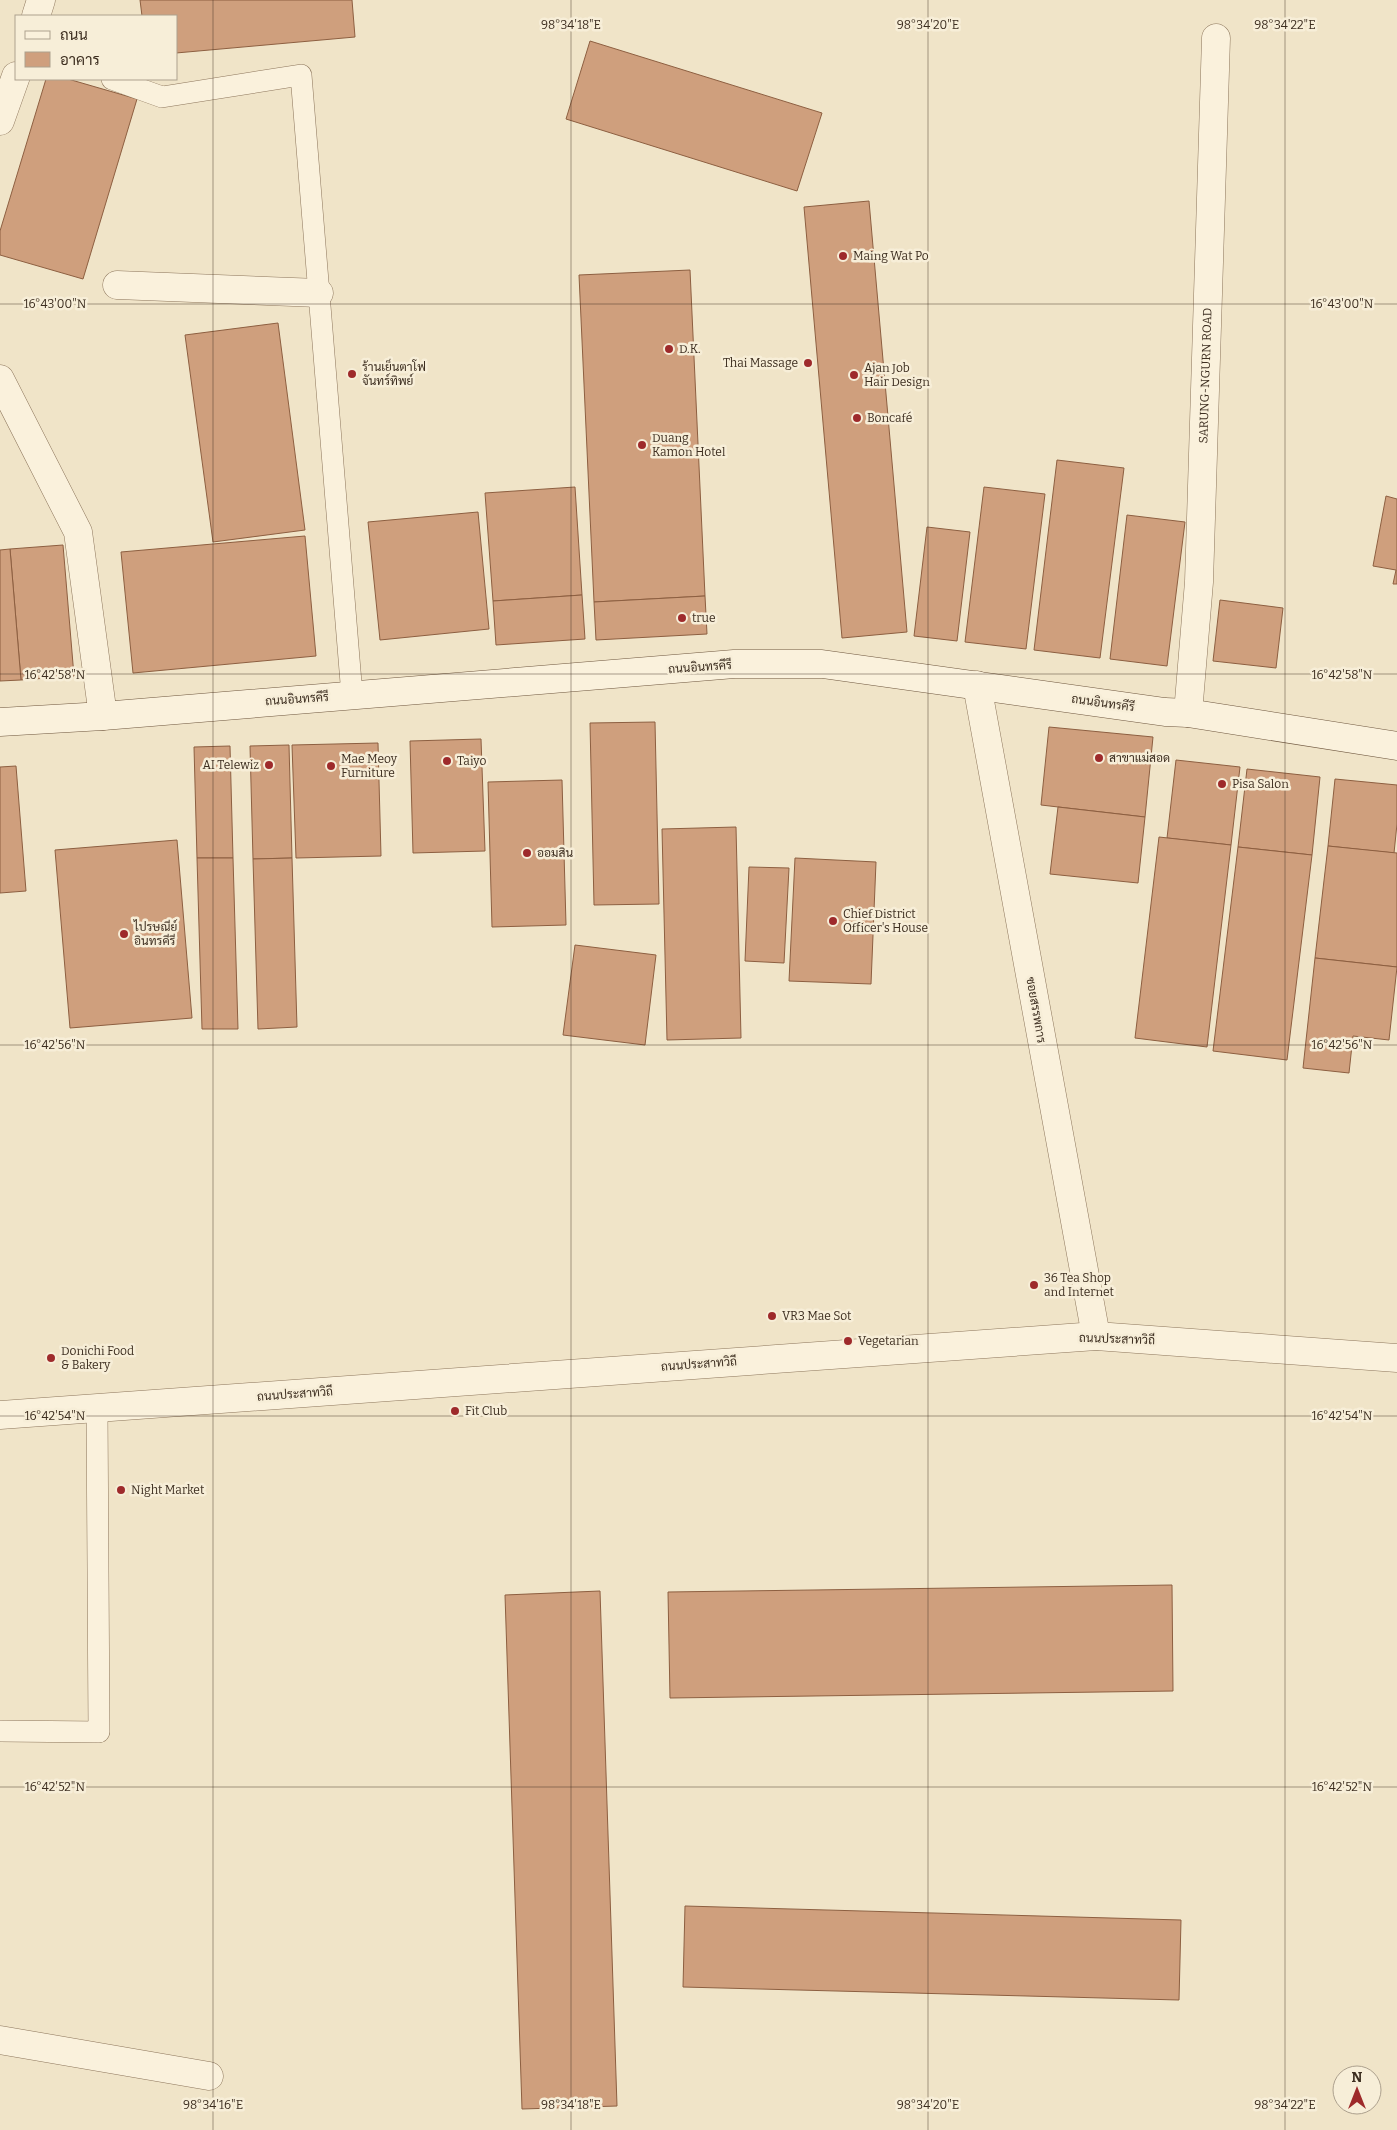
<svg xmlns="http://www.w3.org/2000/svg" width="1397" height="2130" font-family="Bitter,Sarabun,serif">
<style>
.building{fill:#cf9f7d;stroke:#8d5f41}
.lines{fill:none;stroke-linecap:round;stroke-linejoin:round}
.service-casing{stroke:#8d765c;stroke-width:22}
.minor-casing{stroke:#8d765c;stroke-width:29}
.secondary-casing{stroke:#6f573f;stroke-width:29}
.service{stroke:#faf1dc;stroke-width:21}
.minor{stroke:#faf1dc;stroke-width:28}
.secondary{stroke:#faf1dc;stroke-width:28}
.ticks{fill:none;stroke:#3d2e20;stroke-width:1;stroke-opacity:0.45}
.poi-dot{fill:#9e2a2b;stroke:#f7eed8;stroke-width:2}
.labels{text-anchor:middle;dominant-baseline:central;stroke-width:5;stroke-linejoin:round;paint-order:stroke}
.poi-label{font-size:12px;fill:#3d2e20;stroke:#f7eed8;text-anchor:start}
.street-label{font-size:12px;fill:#3d2e20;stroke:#f7eed8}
.ticks-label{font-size:12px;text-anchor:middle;fill:#3d2e20;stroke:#f7eed8;stroke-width:5;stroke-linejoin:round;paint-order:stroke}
</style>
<rect width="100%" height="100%" fill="#f0e4c8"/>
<g class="building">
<path d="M140,0H352L355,37L176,53V16H142Z"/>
<path d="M590,41L822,113L797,191L566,119Z"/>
<path d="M46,79H68L137,99L83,279L0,255V231Z"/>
<path d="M869,201L907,632L842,638L804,207Z"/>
<path d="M690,270L705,596L594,602L579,275Z"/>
<path d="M278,323L305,530L213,542L185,335Z"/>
<path d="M1057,460L1124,468L1100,658L1034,650Z"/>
<path d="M575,487L582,595L493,601L485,493Z"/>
<path d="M984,487L1045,494L1026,649L965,642Z"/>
<path d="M1386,496L1397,499V584H1393L1396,570L1373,566Z"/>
<path d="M478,512L489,629L380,640L368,522Z"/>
<path d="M1127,515L1185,522L1167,666L1110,659Z"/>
<path d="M927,527L970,532L957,641L914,636Z"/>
<path d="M305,536L316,656L133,673L121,552Z"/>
<path d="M63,545L74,676L21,680L10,549Z"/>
<path d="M10,549L21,680L0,681V550Z"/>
<path d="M582,595L585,639L496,645L493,601Z"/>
<path d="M705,596L707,634L596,640L594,602Z"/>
<path d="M1220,600L1283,608L1276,668L1213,661Z"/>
<path d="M655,722L659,904L594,905L590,723Z"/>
<path d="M1049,727L1153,737L1145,817L1041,805Z"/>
<path d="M481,739L485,851L413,853L410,741Z"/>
<path d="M378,743L381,856L296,858L292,745Z"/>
<path d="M289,745L292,858L253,859L250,746Z"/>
<path d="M230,746L233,858H197L194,747Z"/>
<path d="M1176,760L1240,767L1231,845L1167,838Z"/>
<path d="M16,766L26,891L0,893V767Z"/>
<path d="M1247,769L1320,777L1312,855L1238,847Z"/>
<path d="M1335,779L1397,785V824L1394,853L1328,846Z"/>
<path d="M562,780L566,925L492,927L488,782Z"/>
<path d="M1058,807L1145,817L1138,883L1050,874Z"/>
<path d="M736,827L741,1038L667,1040L662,829Z"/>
<path d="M1159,837L1231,845L1207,1047L1135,1038Z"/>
<path d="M177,840L192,1018L70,1028L55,850Z"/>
<path d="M1328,846L1397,853V967L1315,958Z"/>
<path d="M1238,847L1312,855L1287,1060L1213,1051Z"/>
<path d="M197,858H233L238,1029H202Z"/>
<path d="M292,858L297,1027L258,1029L253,859Z"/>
<path d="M795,858L876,862L871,984L789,981Z"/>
<path d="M749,867L789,868L784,963L745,961Z"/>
<path d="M575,945L656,955L645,1045L563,1035Z"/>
<path d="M1315,958L1397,967L1389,1040L1353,1036L1349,1073L1303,1068Z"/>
<path d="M1172,1585L1173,1691L670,1698L668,1592Z"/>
<path d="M600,1591L617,2106L522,2109L505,1595Z"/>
<path d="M685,1906L1181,1920L1179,2000L683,1987Z"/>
</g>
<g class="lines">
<g class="service-casing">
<g id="service">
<path d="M112,79L162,97L301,75L352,695"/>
<path d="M0,1731L99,1732L97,1408"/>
</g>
</g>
<g class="minor-casing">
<g id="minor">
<path d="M36,16L41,0"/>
<path d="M0,121L16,76"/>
<path d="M117,285L319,293"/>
<path d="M0,379L78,532L103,716"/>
<path d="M977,685L1096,1336"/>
<path id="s1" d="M1188,713L1199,582L1216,38"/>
<path d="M0,1415L1096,1336L1397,1358"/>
<path d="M0,2040L209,2076"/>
</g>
</g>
<g class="secondary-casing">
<path id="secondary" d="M0,722L103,716L734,664H822L1165,712L1188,713L1397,746"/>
</g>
<use href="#service" class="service"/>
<use href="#minor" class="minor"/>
<use href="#secondary" class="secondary"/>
</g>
<path class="ticks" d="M213,0V2130M571,0V2130M928,0V2130M1285,0V2130M0,304H1397M0,674H1397M0,1045H1397M0,1416H1397M0,1787H1397"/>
<g class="poi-dot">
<circle cx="843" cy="256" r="5"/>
<circle cx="669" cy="349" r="5"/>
<circle cx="808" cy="363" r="5"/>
<circle cx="352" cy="374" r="5"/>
<circle cx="854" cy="375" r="5"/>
<circle cx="857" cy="418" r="5"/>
<circle cx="642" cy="445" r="5"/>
<circle cx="682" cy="618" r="5"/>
<circle cx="1099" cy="758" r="5"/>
<circle cx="447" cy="761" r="5"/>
<circle cx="269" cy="765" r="5"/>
<circle cx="331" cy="766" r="5"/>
<circle cx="1222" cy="784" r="5"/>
<circle cx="527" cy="853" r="5"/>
<circle cx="833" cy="921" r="5"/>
<circle cx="124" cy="934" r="5"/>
<circle cx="1034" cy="1285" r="5"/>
<circle cx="772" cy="1316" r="5"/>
<circle cx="848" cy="1341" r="5"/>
<circle cx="51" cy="1358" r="5"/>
<circle cx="455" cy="1411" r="5"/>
<circle cx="121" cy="1490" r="5"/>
</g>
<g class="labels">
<g class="poi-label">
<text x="853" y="256">Maing Wat Po</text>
<text x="679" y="349">D.K.</text>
<text x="798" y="363" text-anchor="end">Thai Massage</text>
<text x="362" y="367">ร้านเย็นตาโฟ<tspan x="362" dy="14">จันทร์ทิพย์</tspan></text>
<text x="864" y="368">Ajan Job<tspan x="864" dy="14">Hair Design</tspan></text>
<text x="867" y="418">Boncafé</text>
<text x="652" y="438">Duang<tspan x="652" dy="14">Kamon Hotel</tspan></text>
<text x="692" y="618">true</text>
<text x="1109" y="758">สาขาแม่สอด</text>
<text x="341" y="759">Mae Meoy<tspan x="341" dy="14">Furniture</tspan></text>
<text x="457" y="761">Taiyo</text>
<text x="259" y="765" text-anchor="end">AI Telewiz</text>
<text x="1232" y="784">Pisa Salon</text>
<text x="537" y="853">ออมสิน</text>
<text x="843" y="914">Chief District<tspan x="843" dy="14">Officer's House</tspan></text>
<text x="134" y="927">ไปรษณีย์<tspan x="134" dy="14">อินทรคีรี</tspan></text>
<text x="1044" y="1278">36 Tea Shop<tspan x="1044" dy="14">and Internet</tspan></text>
<text x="782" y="1316">VR3 Mae Sot</text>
<text x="858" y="1341">Vegetarian</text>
<text x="61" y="1351">Donichi Food<tspan x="61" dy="14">&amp; Bakery</tspan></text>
<text x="465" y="1411">Fit Club</text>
<text x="131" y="1490">Night Market</text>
</g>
<g class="street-label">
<text stroke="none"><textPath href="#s1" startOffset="338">SARUNG-NGURN ROAD</textPath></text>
<text transform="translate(700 667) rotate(-4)">ถนนอินทรคีรี</text>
<text transform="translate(297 699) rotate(-4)">ถนนอินทรคีรี</text>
<text transform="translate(1103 703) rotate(8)">ถนนอินทรคีรี</text>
<text transform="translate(1036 1010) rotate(80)">ซอยสรรพการ</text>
<text transform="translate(1117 1339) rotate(2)">ถนนประสาทวิถี</text>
<text transform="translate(699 1364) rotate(-4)">ถนนประสาทวิถี</text>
<text transform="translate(295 1394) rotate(-4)">ถนนประสาทวิถี</text>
</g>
</g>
<g class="ticks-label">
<text x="571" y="29">98°34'18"E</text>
<text x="928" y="29">98°34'20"E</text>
<text x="1285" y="29">98°34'22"E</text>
<text x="55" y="308">16°43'00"N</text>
<text x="1342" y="308">16°43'00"N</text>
<text x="55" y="679">16°42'58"N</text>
<text x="1342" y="679">16°42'58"N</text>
<text x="55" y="1049">16°42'56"N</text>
<text x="1342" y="1049">16°42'56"N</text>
<text x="55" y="1420">16°42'54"N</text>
<text x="1342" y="1420">16°42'54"N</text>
<text x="55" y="1791">16°42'52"N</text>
<text x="1342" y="1791">16°42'52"N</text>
<text x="213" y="2109">98°34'16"E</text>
<text x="571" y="2109">98°34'18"E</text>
<text x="928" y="2109">98°34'20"E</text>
<text x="1285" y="2109">98°34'22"E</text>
</g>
<rect x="15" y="15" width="162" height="65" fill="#f7eed8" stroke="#ada18e"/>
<rect x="25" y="31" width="25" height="8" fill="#faf1dc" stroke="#ada18e"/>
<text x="60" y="40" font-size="15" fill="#3d2e20">ถนน</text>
<rect x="25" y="52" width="25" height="15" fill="#cf9f7d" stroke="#ada18e"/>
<text x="60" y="65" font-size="15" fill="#3d2e20">อาคาร</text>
<g transform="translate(1357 2090)"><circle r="24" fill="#f7eed8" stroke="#ada18e"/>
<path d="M0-4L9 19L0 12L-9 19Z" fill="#9e2a2b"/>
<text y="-8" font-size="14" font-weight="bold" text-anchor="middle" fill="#3d2e20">N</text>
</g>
</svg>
